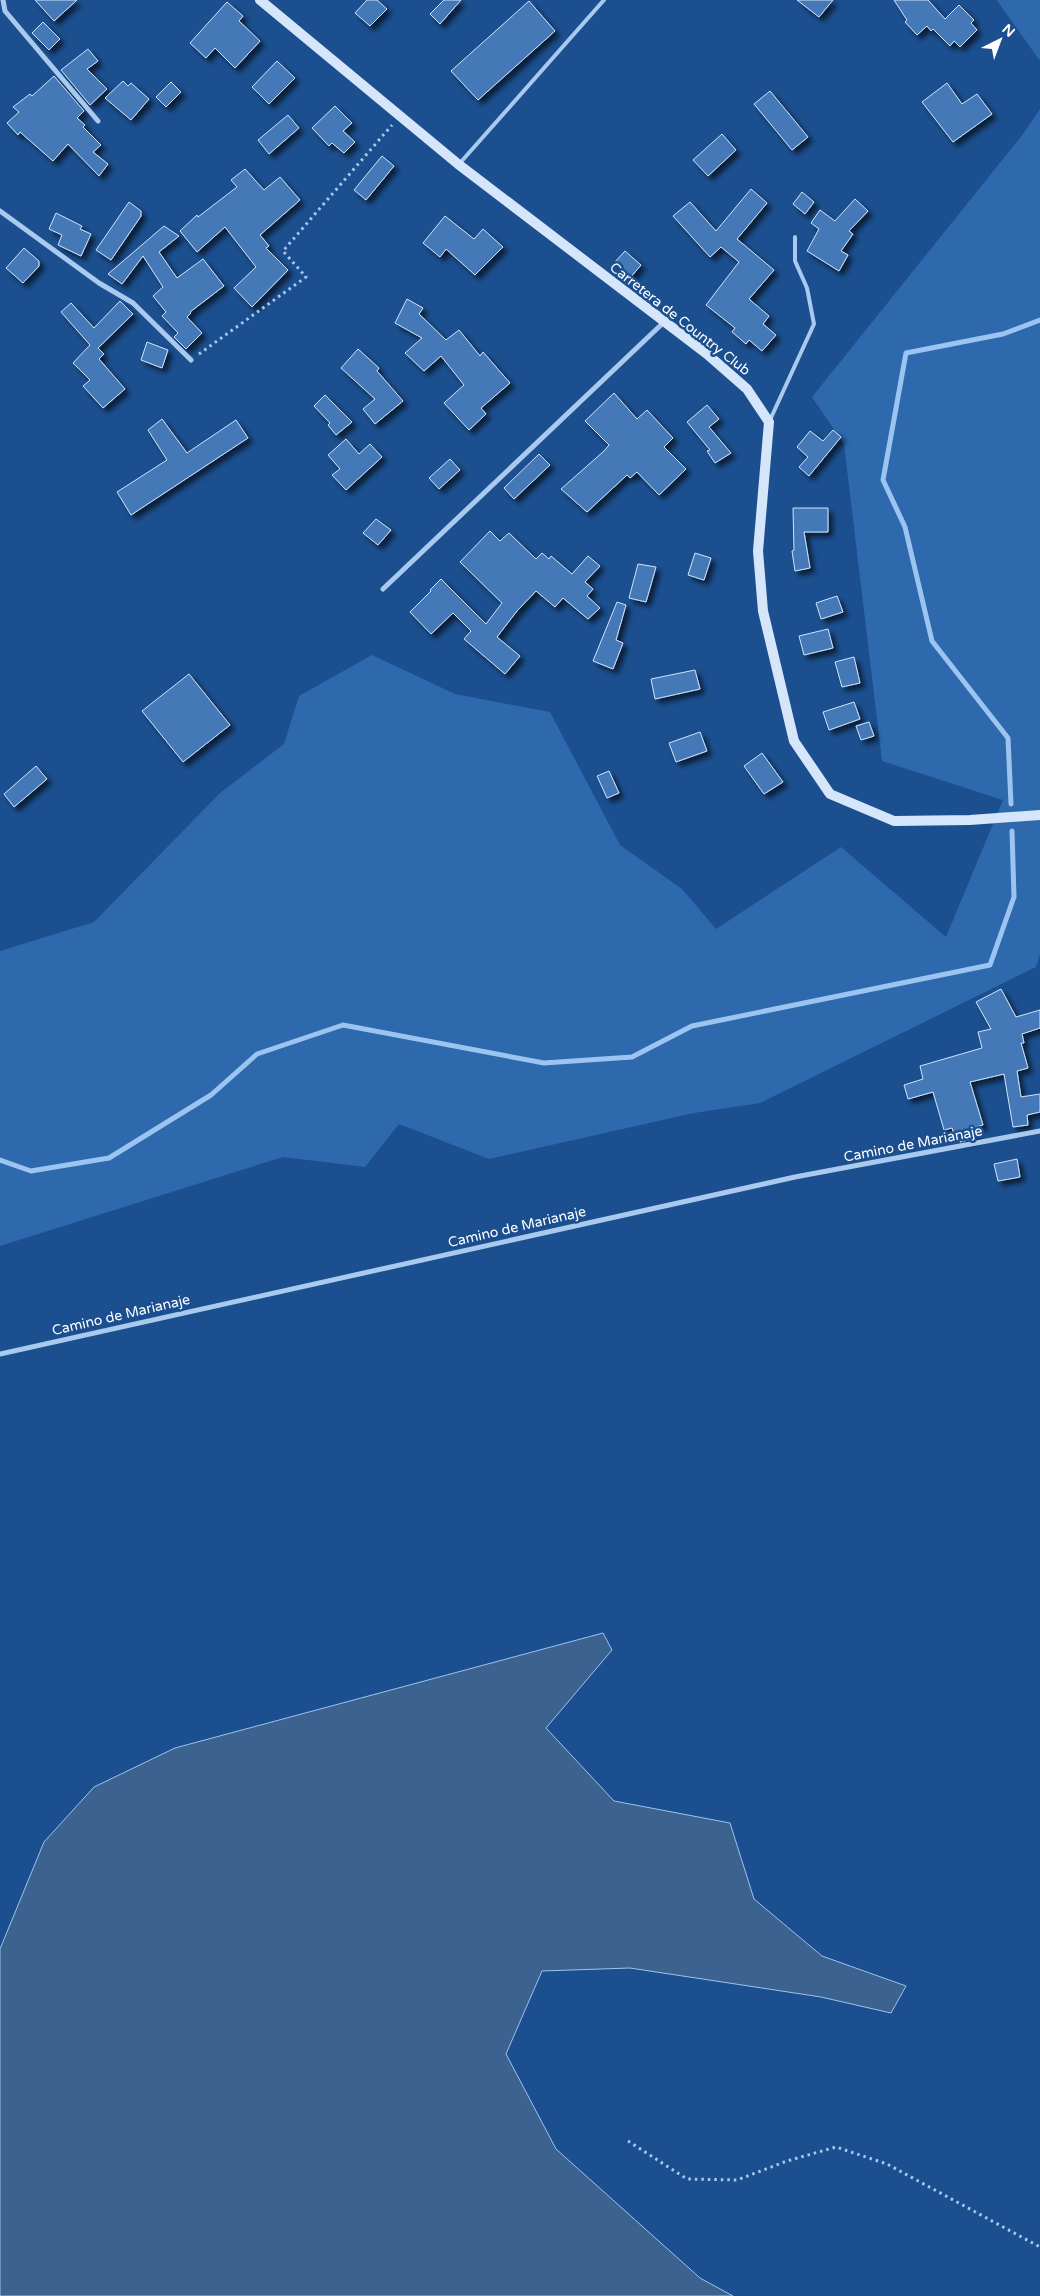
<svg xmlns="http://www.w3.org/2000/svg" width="1040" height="2296" font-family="'Varela Round',sans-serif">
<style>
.green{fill:#2e69ad}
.water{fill:#3c6290;stroke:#9cc4f0}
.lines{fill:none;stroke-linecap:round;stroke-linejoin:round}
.stream{stroke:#9cc4f0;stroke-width:5}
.building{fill:#4478b7;stroke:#cfe3fa;filter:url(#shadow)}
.path{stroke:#a9c9ee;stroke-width:3;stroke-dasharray:2.5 4;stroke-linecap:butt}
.lane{stroke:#a9c9ee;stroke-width:4}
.street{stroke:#a9c9ee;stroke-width:5}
.secondary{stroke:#d6e6fa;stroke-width:10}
.labels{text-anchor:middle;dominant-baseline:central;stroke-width:5;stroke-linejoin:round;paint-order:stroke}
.street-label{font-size:14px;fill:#fff;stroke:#1b4f8f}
</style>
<defs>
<filter id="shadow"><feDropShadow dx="4.5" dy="4.5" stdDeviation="2.5" flood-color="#0009"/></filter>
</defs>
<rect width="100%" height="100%" fill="#1b4f8f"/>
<g class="green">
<path d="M997,0H1040V61L998,2Z"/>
<path d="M1040,109V954L1036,967L760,1103L694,1113L489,1159L399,1124L365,1167L283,1157L0,1246V951L94,922L220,793L284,744L299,696L372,655L455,694L550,712L620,845L682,889L716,929L841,847L946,937L1003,800L882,761L844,444L812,397L1023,134Z"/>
</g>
<path class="water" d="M603,1633L612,1650L546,1728L614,1801L730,1823L754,1899L822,1956L906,1986L891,2013L821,1997L630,1968L542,1971L506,2054L556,2149L700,2278L733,2296H0V1949L44,1842L94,1787L175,1748Z"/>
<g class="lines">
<g class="stream">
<path d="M1011,804L1008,738L932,641L905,527L883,480L906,353L1003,334L1040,320"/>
<path d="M0,1160L31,1171L109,1158L211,1095L257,1054L343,1025L544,1063L632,1057L692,1026L990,965L1014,897L1012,831"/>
</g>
</g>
<g class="building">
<path d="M35,0H77L54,21Z"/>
<path d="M367,0H377L387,9L370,26L355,13Z"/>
<path d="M444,0H461L440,24L430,14Z"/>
<path d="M797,0H833L819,17Z"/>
<path d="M894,0H928L945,19L959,5L974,20L971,23L977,30L960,47L954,41L950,46L933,29L931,31L927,26L917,35L905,22L907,20Z"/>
<path d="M529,1L555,31L478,100L451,71Z"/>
<path d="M227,2L243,16L239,21L260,41L235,68L215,48L206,58L190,43Z"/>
<path d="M43,22L60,39L49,50L32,33Z"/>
<path d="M88,49L98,61L87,69L107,89L90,105L61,70Z"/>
<path d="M277,61L295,78L269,104L252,87Z"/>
<path d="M54,76L84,111L77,118L85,125L83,127L101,145L93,152L108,164L99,176L68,144L53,161L20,132L18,135L7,123L19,112L13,107L30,94L32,96Z"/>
<path d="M123,81L128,86L131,83L149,99L131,120L105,98Z"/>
<path d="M171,82L181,92L166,107L156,97Z"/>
<path d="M947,83L962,104L977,94L992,114L953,142L922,102Z"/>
<path d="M770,91L808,137L792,150L754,104Z"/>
<path d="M335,106L352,123L343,131L355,142L344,153L332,143L329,146L312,128Z"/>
<path d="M288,115L299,128L269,154L258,140Z"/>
<path d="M722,134L736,150L708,176L693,160Z"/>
<path d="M382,156L394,166L366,200L354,190Z"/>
<path d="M245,169L264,190L280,177L300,200L260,235L269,246L266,248L288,270L252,307L234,288L256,267L225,227L197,252L180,231L197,215L198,217L237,187L231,180Z"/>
<path d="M751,189L767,203L737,239L774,270L749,299L769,316L763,324L776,335L762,351L749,340L746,344L732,332L735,328L706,305L739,262L721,247L710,257L673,216L690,202L716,231Z"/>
<path d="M802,192L814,202L805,214L793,204Z"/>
<path d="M855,199L868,211L849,231L853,234L841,251L848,255L839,271L807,251L819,229L811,223L820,210L835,221Z"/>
<path d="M129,202L141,211V216L111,260L96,250Z"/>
<path d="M56,213L82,226L80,229L91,234L81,256L58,245L62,235L49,229Z"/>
<path d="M445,216L474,239L483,229L503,247L475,275L446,249L440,257L423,243Z"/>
<path d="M164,226L179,236L159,252L177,278L203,259L224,286L190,312L191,313L187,317L202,333L186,349L174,337L178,333L162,316L166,312L153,296L163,287L143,256L122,284L108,274Z"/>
<path d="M24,248L39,261V266L23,283L6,268Z"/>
<path d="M625,251L641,265L630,278L614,263Z"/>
<path d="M407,299L423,308L419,314L446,340L459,330L480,356L483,352L510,383L481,408L486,414L469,430L444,403L464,385L441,356L424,371L405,353L422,338L395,323Z"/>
<path d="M120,301L133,314L98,348L104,354L99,359L125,389L103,408L83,386L90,380L73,363L90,345L61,312L71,303L94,328Z"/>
<path d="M147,342L168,350L162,368L141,360Z"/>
<path d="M358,349L379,368L377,371L403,401L375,424L363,409L375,399L341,368Z"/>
<path d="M614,393L637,419L647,410L673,438L664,447L686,469L659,495L637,472L630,478L627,475L587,512L561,489L604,451L609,445L585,421Z"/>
<path d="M325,395L352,422L336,435L328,425L330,423L314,406Z"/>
<path d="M707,405L719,419L709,427L731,453L715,463L707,451L710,450L687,422Z"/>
<path d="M162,419L187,453L236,420L248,438L131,515L117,492L167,460L148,430Z"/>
<path d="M833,430L841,437L809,476L799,467L808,457L797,447L810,431L823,441Z"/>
<path d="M346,439L359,454L370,444L382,457L346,490L332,475L340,469L328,455Z"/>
<path d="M539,454L550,465L514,499L504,488Z"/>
<path d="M450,459L460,470L439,489L429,478Z"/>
<path d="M793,508H828V532H804L810,568L795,571L792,551L794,550Z"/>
<path d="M376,519L391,530L378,545L363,533Z"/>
<path d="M490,531L500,541L509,533L536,559L542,553L549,559L551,556L572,574L588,556L600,566L585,582L593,589L587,596L600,608L588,619L563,598L555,607L536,591L517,611L497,637L520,656L505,674L464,639L471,631L453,613L431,634L410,612L431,591L430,590L441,579L486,624L502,603L460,562Z"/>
<path d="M695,553L711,558L704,580L688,575Z"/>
<path d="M638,564L656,567L646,602L629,598Z"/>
<path d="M837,596L843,612L821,619L816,603Z"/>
<path d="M617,602L626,605L616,640L623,643L613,669L593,661Z"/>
<path d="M828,629L833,648L804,655L799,636Z"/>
<path d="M854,657L860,683L842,687L835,662Z"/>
<path d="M695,670L700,689L655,699L651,679Z"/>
<path d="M189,674L230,725L183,762L142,711Z"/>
<path d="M854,702L860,719L829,730L823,712Z"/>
<path d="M869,722L874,736L861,740L856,726Z"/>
<path d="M700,732L707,751L676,762L669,743Z"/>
<path d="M762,753L783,782L764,794L744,766Z"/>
<path d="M36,766L47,779L14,807L4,794Z"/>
<path d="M609,771L619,793L607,798L597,776Z"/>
<path d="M1001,989L1016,1017L1040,1010V1028L1022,1034L1024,1043H1021L1028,1068L1017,1071L1021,1097L1040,1094V1112L1027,1115L1028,1125L1013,1127L1004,1074L970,1082L983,1125L973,1128L976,1138L960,1142L958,1133L954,1134L952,1128L944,1130L933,1092L908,1099L904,1085L923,1079L920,1066L982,1048L978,1032L991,1029L976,1002Z"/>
<path d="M1017,1159L1020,1177L998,1181L994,1164Z"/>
</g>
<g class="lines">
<g class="path">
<path d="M199,354L306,277L283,251L392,125"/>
<path d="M628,2141L687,2179L737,2180L787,2161L836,2147L887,2164L1040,2247"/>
</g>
<g class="lane">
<path d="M460,163L604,0"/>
<path d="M770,420L814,324L807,288L795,261V237"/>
</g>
<g class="street">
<path d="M3,0L5,11L98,121"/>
<path d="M0,211L99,283L133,303L191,360"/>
<path d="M383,589L663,323"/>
<path d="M0,1354L795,1177L1040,1131"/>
</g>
<path class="secondary" d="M260,0L458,164L707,354L747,389L769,422L758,551L763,611L794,741L830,794L894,821L970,820L1040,815"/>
</g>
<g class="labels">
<g class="street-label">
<text transform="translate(680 319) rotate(38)">Carretera de Country Club</text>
<text transform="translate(913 1144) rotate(-11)">Camino de Marianaje</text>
<text transform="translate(517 1227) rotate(-13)">Camino de Marianaje</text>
<text transform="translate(121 1315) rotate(-13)">Camino de Marianaje</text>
</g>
</g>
<g transform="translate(1000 40) rotate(42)" stroke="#1b4f8f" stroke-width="4" paint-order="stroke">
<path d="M0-4L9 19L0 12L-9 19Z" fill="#ffffff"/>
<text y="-8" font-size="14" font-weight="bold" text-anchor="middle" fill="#ffffff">N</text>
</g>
</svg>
